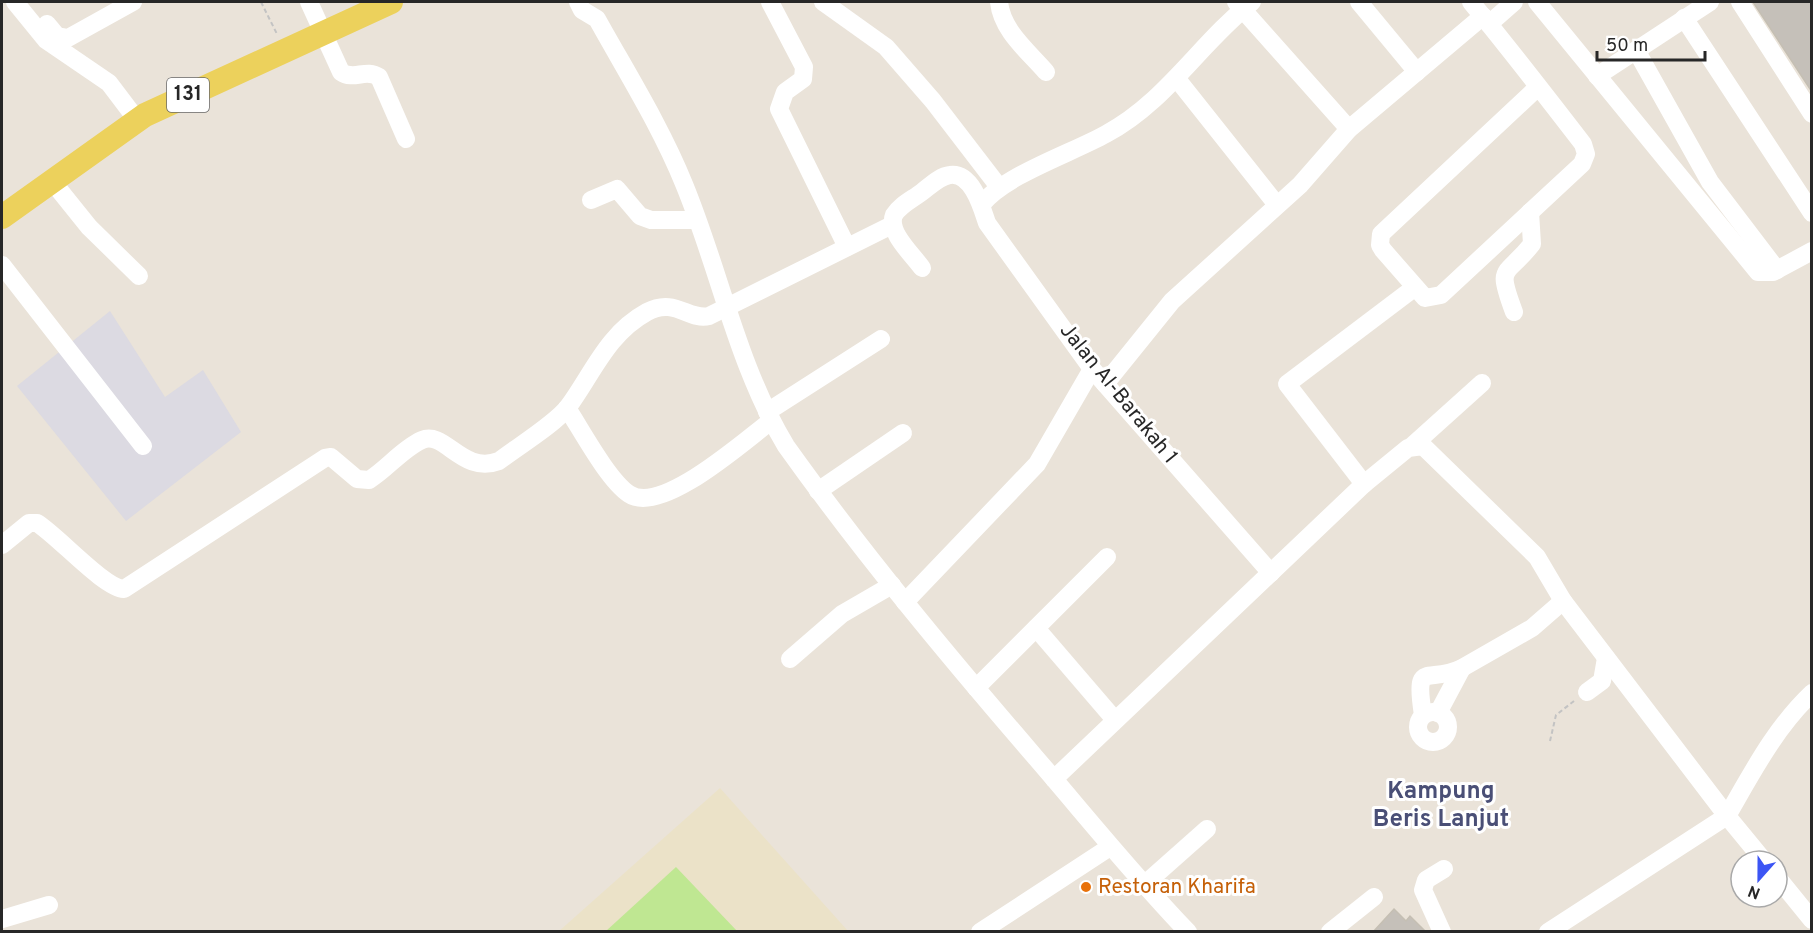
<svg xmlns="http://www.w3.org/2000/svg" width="1813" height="933" font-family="Overpass,sans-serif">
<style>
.industrial{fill:#dcdae2}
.education{fill:#ebe2c8}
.pitch{fill:#bfe792}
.building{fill:#c5c0b9;stroke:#c5bfb3;stroke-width:1.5}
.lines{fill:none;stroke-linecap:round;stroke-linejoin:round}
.path{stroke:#c3c3c3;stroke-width:2;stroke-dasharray:4.5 3;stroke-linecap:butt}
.minor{stroke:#fff;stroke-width:18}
.major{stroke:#ecd15c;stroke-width:24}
.food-dot{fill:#e8710a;stroke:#fff;stroke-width:2}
.labels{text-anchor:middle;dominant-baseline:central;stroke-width:6;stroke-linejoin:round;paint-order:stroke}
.shield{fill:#fff;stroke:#686868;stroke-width:1.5}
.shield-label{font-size:20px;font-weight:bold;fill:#272727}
.street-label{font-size:21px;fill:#272727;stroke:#fff}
.food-label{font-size:21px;fill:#c56008;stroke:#fff;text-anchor:start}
.quarter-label{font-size:24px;font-weight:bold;fill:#4a4f76;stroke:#fff}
</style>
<rect width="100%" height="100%" fill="#eae3d9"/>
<path class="industrial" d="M110,311L165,397L203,370L241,432L126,521L17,386Z"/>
<path class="education" d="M720,788L848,931L558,932Z"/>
<path class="pitch" d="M676,867L737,931H606Z"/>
<g class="building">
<path d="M1753,2H1812V92Z"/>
<path d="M1394,909L1406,921L1410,916L1426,932H1373Z"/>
</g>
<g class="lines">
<g class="path">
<path d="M261,2L277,34"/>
<path d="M1550,741L1556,715L1574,701"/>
</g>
<g class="minor">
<path d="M15,2L46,40L109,83L137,120"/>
<path d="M309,2L341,72C354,81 366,68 379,77L406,139"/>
<path d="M578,2L582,10L597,19C627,73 661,127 684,184C720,271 737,365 786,446C863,554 949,657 1036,758C1086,816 1134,876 1188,932"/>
<path d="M770,2L804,67L803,79L785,92L779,109L847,247"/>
<path d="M823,2L886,47L933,101L999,187"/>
<path d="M999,2C1002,31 1028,51 1046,72"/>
<path d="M1236,2L1349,129"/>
<path d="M1359,2L1417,72"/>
<path d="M1471,2C1509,48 1546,96 1583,144L1586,154L1582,164L1441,295L1425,298L1383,250L1380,245L1381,234L1538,87"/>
<path d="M1537,2L1758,272H1773L1812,251"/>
<path d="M1740,2L1812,114"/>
<path d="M1684,18L1812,213"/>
<path d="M47,24L57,36L68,38L133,2"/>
<path d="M1489,24L1514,2"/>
<path d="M1636,50L1710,182L1777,270"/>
<path d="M1597,76L1710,2"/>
<path d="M1177,79L1277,205"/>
<path d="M52,181L89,227L139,276"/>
<path d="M591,200L617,189L640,216L651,220H696"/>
<path d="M982,204C1005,175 1072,153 1106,134C1166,102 1200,43 1252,2"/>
<path d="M2,265L143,446"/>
<path d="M922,268C913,255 887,232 894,215C900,205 913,199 922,192C930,186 940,176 950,175C972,172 982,208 987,223L1092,369L1271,573"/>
<path d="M1514,312C1496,264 1505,278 1532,244L1530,212"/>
<path d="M1105,384L1172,301L1300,185L1349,129L1483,16"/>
<path d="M567,408C582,431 608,480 629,494C661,516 744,441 771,421"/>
<path d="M767,412L881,339"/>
<path d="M1412,446L1482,383"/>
<path d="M1364,484L1287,384L1414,288"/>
<path d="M818,491L903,433"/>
<path d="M2,545L29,523H37C58,536 104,588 124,589L325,458L331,457L357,479L369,480C387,469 402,449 422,440C445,430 462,475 499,461C517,447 555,424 568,407C593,373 607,334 647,312C675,297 689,321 709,316L892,225"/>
<path d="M905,602L1037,464L1092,369"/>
<path d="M1036,628L1115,720"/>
<path d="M790,659L842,614L892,585"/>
<path d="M976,688L1107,557"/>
<path d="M1587,692L1602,681L1606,658"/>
<circle cx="1433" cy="727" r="15"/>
<path d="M1438,713L1462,668"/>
<path d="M1423,715C1414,658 1427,685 1462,668L1532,628L1563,601"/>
<path d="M1054,779L1364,484L1408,448L1423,446L1537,557L1563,601L1727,816L1548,932"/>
<path d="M1764,861L1727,816C1752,773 1775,728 1812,693"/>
<path d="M1777,877L1812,920"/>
<path d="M1145,884L1207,829"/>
<path d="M2,919L49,905"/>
<path d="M980,932L1110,847"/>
<path d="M1330,932L1374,897"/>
<path d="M1442,932L1423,890L1426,880L1444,869"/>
</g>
<path class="major" d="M2,217L145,115L391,2"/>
</g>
<circle class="food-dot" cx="1086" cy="887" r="6"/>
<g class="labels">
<rect class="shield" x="167" y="78" width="42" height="34" rx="4.5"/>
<g class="shield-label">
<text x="188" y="95">131</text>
</g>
<g class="street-label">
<text transform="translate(1118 394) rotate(51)">Jalan Al-Barakah 1</text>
</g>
<g class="food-label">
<text x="1098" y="887">Restoran Kharifa</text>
</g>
<g class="quarter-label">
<text x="1441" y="792">Kampung<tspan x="1441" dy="28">Beris Lanjut</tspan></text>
</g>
</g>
<rect width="1813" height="933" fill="none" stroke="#272727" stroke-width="6"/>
<g transform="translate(1759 879) rotate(201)"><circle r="28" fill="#ffffff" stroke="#a9a9a9" stroke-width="1.5"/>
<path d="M0-4.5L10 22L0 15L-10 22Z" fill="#3c55f4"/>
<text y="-9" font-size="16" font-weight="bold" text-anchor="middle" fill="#272727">N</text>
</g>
<path d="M1597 51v9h108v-9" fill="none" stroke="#272727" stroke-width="3"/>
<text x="1606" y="51" font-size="18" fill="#272727" stroke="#ffffff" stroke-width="4.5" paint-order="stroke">50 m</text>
</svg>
